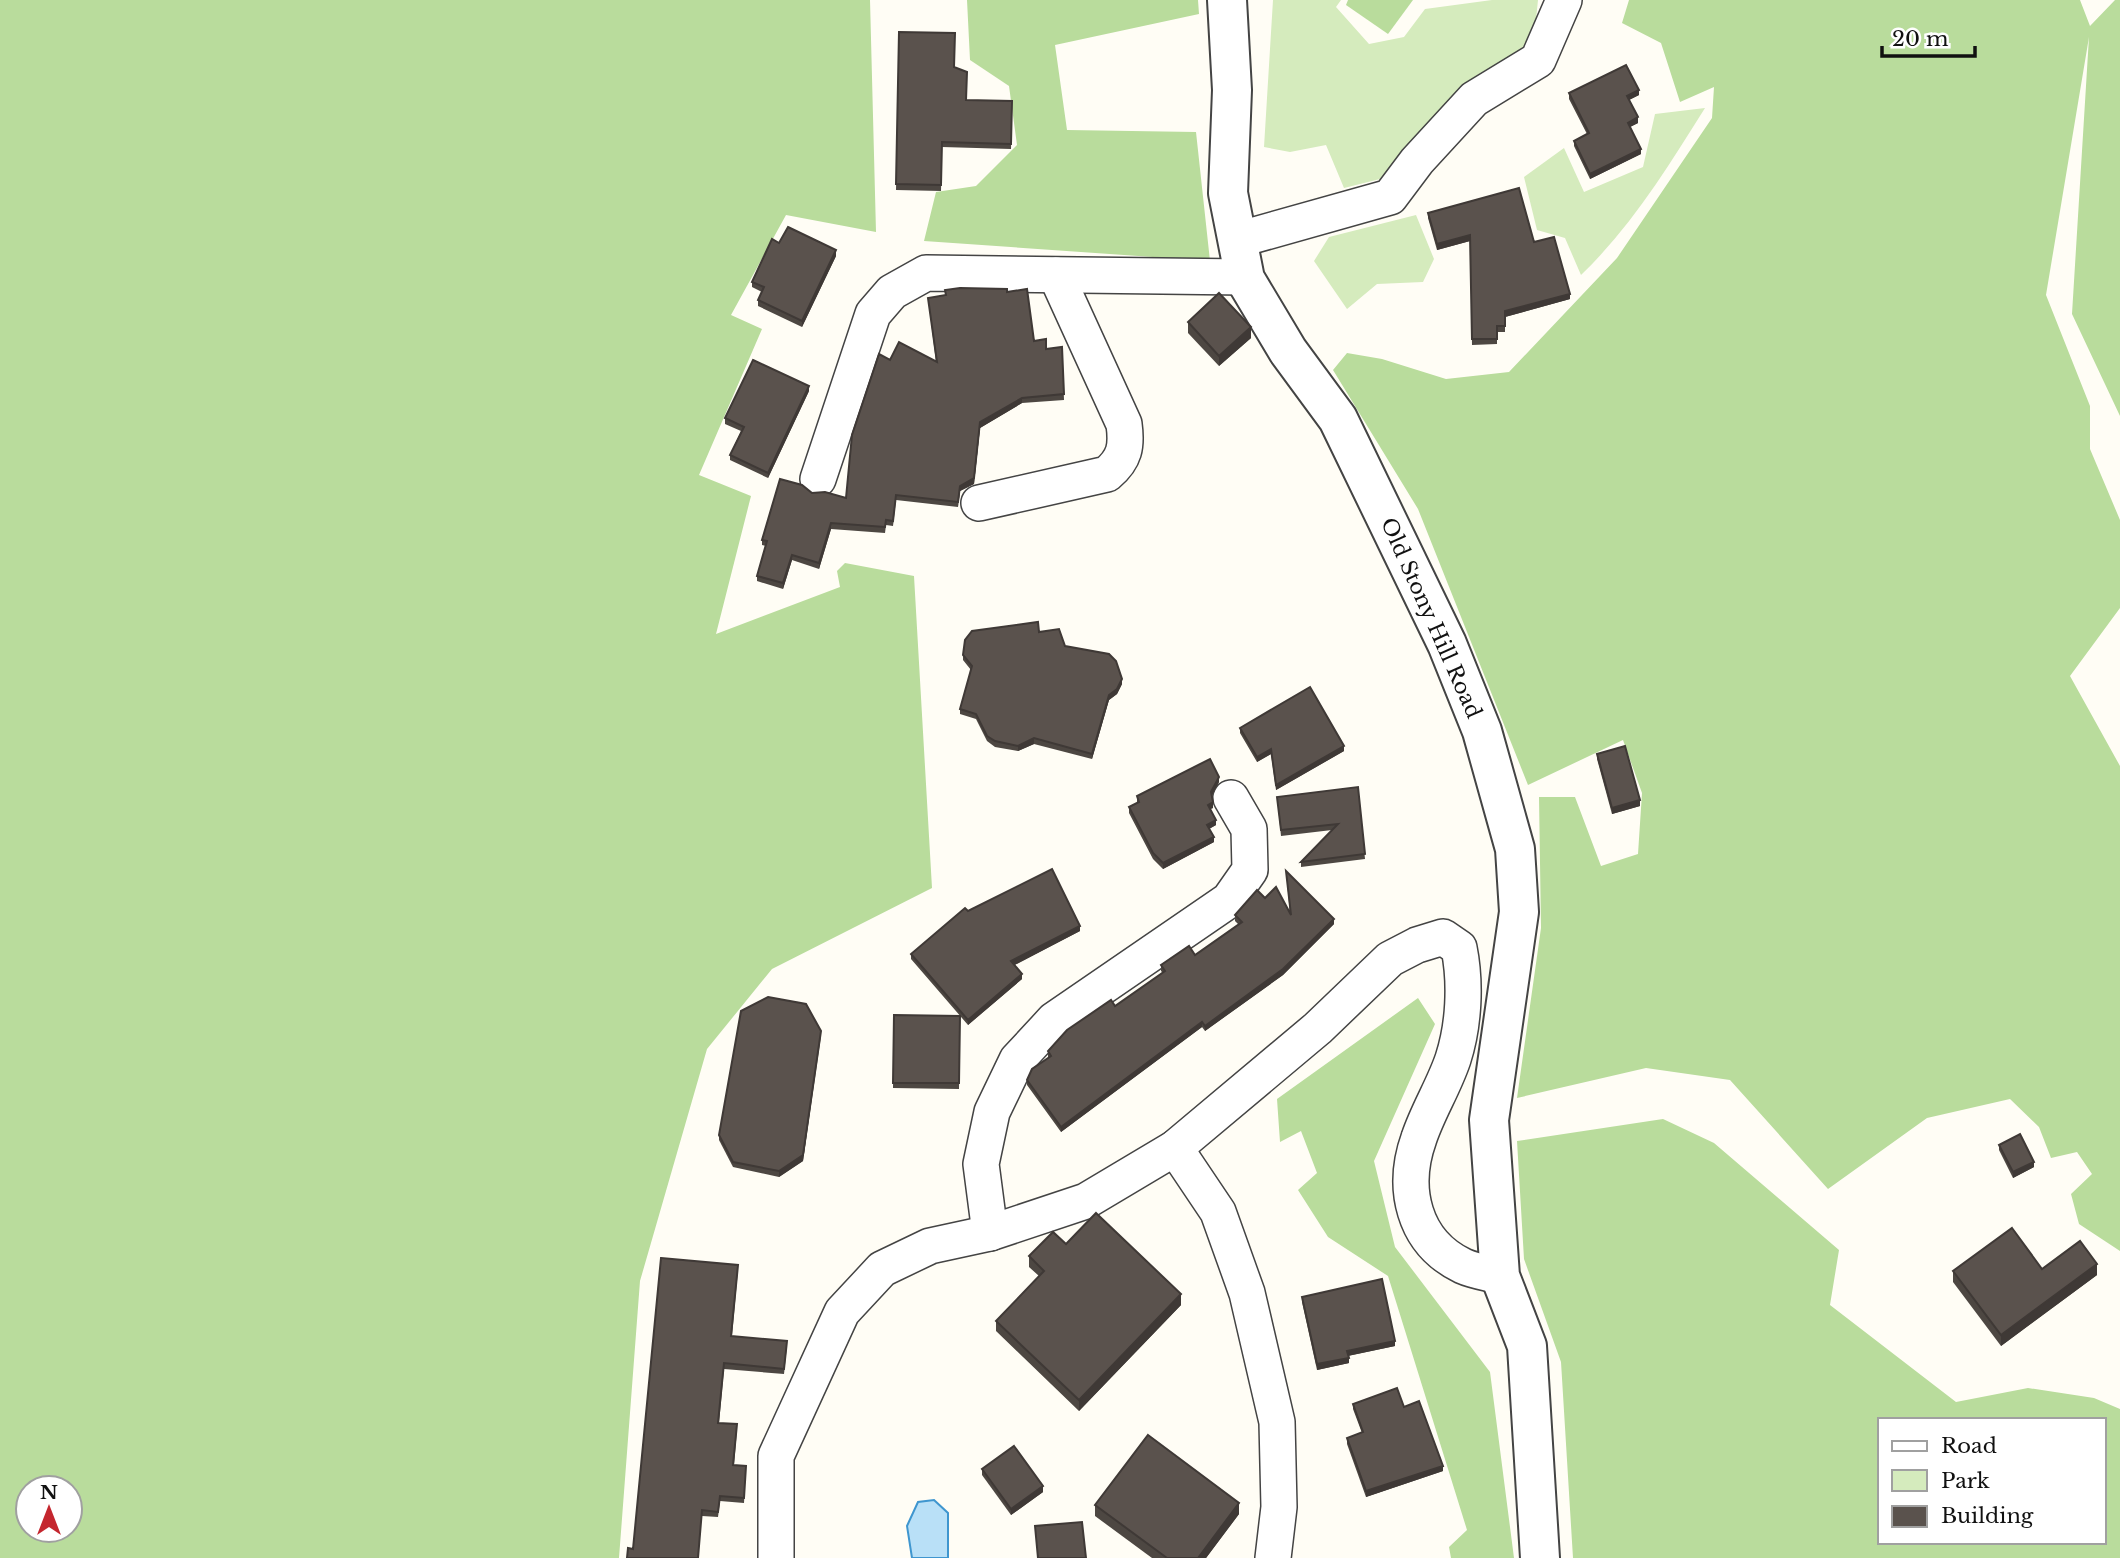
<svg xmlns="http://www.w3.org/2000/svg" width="2120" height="1558" font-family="'Libre Baskerville',serif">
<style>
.green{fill:#d5ebbd}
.forest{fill:#b9dc9c;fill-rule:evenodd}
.water{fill:#b9e0f7;stroke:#3f96cf;stroke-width:2}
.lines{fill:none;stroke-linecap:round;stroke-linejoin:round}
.minor-casing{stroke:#444;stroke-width:38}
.tertiary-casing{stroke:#444;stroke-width:42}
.minor{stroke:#fff;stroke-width:35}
.tertiary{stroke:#fff;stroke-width:38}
.wall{fill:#4d4742}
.shaded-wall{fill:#3f3936}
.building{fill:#5a524d;stroke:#3f3936;stroke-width:2}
.labels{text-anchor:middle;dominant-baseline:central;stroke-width:7;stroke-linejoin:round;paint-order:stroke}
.street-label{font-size:21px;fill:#111;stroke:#fff}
</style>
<rect width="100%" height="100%" fill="#fffdf5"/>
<g class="green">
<path d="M1273,0H1341L1336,7L1369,44L1404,37L1425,9L1492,0H1538L1535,29L1514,61L1465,87L1380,179L1344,188L1326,145L1290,152L1264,147Z"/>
<path d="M1705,108C1668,167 1631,227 1581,275L1565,238L1537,230L1524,177L1564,148L1584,192L1643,167L1655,114Z"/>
<path d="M1416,215L1434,259L1423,282L1377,284L1347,309L1314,261L1329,237Z"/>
</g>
<g class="forest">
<path d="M0,0H870L876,232L786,215L731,315L762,329L699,475L751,496L716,634L840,587L837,571L845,563L914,576L932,888L772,969L707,1049L640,1281L619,1558H0ZM28,1488H70V1530H28Z"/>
<path d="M967,0H1198L1199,14L1055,45L1067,130L1196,132L1210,261L924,241L936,192L976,186L1017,145L1009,86L970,60Z"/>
<path d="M1348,0H1413L1388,34L1346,5Z"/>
<path d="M1629,0H2080L2090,26L2115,0H2120V416L2072,314L2089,37L2046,295L2090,406V449L2120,520V608L2070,676L2120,766V1251L2079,1224L2071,1194L2092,1174L2077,1152L2051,1158L2039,1127L2010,1099L1927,1118L1828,1189L1730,1080L1646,1068L1517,1098L1541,928L1539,797H1575L1601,866L1638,854L1642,793L1623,740L1528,785L1418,509L1333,370L1347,353L1382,359L1446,379L1509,372L1617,258L1712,118L1714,87L1680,102L1661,43L1622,23Z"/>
<path d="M1418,998L1435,1024L1374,1161L1395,1247L1490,1372L1514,1558H1451L1449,1547L1467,1530L1388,1276L1328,1237L1298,1190L1317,1173L1301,1131L1280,1142L1277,1099Z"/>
<path d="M1663,1119L1714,1143L1839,1250L1830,1305L1956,1402L2028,1388L2094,1398L2120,1409V1558H1573L1561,1362L1524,1259L1517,1141ZM1880,1420H2104V1542H1880Z"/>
</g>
<path class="water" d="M934,1500L948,1513V1558H912L907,1526L918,1502Z"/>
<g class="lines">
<g class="minor-casing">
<g id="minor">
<path d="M1237,240L1390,197L1417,161L1474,99L1538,60L1564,0"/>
<path d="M818,479L873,314L892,292L926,273L1245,277"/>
<path d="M979,503L1107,474C1125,459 1127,446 1124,424L1056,275"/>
<path d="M1175,1148L1218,1212L1247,1293L1277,1422L1279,1507L1273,1558"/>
<path d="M990,1233L981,1164L992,1112L1017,1060L1054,1020L1229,900L1250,870L1249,829L1231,798"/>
<path d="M776,1558V1456L842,1312L882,1269L930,1246L990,1233L1086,1201L1175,1148L1318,1028L1390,959L1417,945L1443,937L1459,948C1466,983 1464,1025 1453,1059C1444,1086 1428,1111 1419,1138C1401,1188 1413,1242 1463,1266C1474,1271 1488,1273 1500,1276"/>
</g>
</g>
<g class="tertiary-casing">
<path id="tertiary" d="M1227,0L1232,90L1228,193L1245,279L1288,351L1338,419L1447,644L1482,731L1515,849L1519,912L1489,1120L1500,1276L1527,1346L1540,1558"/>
</g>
<use href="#minor" class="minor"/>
<use href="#tertiary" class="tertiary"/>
</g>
<g class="wall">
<path d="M899,32L954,67L966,100L1012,101L1011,149L942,147L941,191L896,190Z"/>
<path d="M1569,93L1639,95L1629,100L1638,123L1630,127L1641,154L1590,179L1574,146V141L1587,134L1569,99Z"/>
<path d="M1428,213L1534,242L1570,299L1505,317V332H1497V344L1472,345L1470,241L1437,250L1428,218Z"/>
<path d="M779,243L836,256L802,327L758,306V300L762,292L752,287V282Z"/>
<path d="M945,290L1007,292L1034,341L1046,349L1062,347L1064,400L1022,403L980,428L974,484L960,491L958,507L896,500L893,526L886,525L885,533L831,529L819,569L792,560L783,589L757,581V576L766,546L762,545V540L812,493L846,498L890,360L936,362L928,298L945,295Z"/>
<path d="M1188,322L1251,338L1219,366L1188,333Z"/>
<path d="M809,391L768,478L730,460V455L741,431L725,424V418Z"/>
<path d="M1039,632L1065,646L1122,684L1117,694L1109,700L1092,759L1034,744L1018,751L995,747L987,741L976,719L960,714V709L971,670L963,660V655Z"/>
<path d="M1240,728L1344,751L1276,790L1271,754L1257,762L1240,733Z"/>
<path d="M1597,754L1640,806L1612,814L1597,759Z"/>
<path d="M1219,782L1212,796L1213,808L1210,809L1216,825L1209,829L1214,842L1163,869L1153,859L1129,813V807L1137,803V796Z"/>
<path d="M1358,787L1365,859L1301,867V862L1332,830L1281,836L1277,797Z"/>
<path d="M1286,871L1334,924L1283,975L1205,1031L1202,1027L1061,1132L1027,1085V1080L1048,1058V1051L1115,1006L1163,973L1161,971V965L1195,955L1239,925L1235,921V915L1265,898L1290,914Z"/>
<path d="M968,911L1080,931L1014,965L1022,979L968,1025L911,959V954Z"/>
<path d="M894,1015L960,1016L959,1089L893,1088Z"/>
<path d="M821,1036L803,1161L779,1177L733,1167L719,1140V1135Z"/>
<path d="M1999,1145L2034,1167L2013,1178L1999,1150Z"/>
<path d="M1066,1244L1181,1305L1079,1411L996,1331V1321L1039,1276L1029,1267V1256Z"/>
<path d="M2042,1269L2097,1275L2001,1346L1953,1282V1271Z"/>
<path d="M738,1270L732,1336L787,1346L784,1374L724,1369L719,1423L737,1430L734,1465L746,1466L744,1503L720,1501L718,1517L702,1516L633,1549Z"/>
<path d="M1302,1297L1395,1346L1348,1356L1349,1363L1317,1370L1302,1302Z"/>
<path d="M1353,1404L1404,1407L1443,1471L1366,1497L1347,1444V1438L1362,1433L1353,1409Z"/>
<path d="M982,1469L1043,1492L1011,1515L982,1475Z"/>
<path d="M1095,1505L1239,1514L1206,1558H1152L1095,1516Z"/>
</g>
<g class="shaded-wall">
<path d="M1639,90V95L1627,101V96Z"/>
<path d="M1638,117V123L1628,128V123Z"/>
<path d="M1641,149V154L1590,179V174Z"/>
<path d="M1470,235V241L1437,250V244Z"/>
<path d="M836,250V256L802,327V321Z"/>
<path d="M1570,294V299L1505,317V311Z"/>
<path d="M1251,327V338L1219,366V356Z"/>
<path d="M809,386V391L768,478V473Z"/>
<path d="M1022,398V403L980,428L974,484L960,491L958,507L960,486L980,422Z"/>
<path d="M831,523V529L819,569V563Z"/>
<path d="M792,555V560L783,589V583Z"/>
<path d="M1122,679V684L1117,694L1109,700L1092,759V754L1109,695Z"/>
<path d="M1034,738V744L1018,751V746Z"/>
<path d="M1344,746V751L1276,790V785Z"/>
<path d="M1271,749V754L1257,762V757Z"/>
<path d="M1219,777V782L1211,797V792Z"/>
<path d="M1640,800V806L1612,814V808Z"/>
<path d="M1213,802V808L1208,810V805Z"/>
<path d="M1216,820V825L1207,830V825Z"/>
<path d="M1214,837V842L1163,869V863Z"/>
<path d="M1334,919V924L1283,975L1205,1031V1026Z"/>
<path d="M1080,926V931L1011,967V961Z"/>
<path d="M1022,974V979L968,1025V1020Z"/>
<path d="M1202,1022V1027L1061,1132V1127Z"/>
<path d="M821,1031L803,1161L779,1177V1171Z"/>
<path d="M2034,1162V1167L2013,1178V1172Z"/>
<path d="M2097,1264V1275L2001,1346V1335Z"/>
<path d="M1181,1294V1305L1079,1411V1400Z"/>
<path d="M1395,1341V1346L1347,1356V1351Z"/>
<path d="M1349,1358V1363L1317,1370V1364Z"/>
<path d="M1443,1466V1471L1366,1497V1491Z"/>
<path d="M1043,1486V1492L1011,1515V1509Z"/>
<path d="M1239,1503V1514L1206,1558H1198Z"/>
</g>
<g class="building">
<path d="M899,32L955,33L954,67L967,72L966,100L1012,101L1011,144L942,142L941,185L896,184Z"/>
<path d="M1626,65L1639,90L1627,96L1638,117L1628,123L1641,149L1590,174L1574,141L1589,133L1569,93Z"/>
<path d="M1519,188L1534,242L1554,237L1570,294L1505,311V326H1497V339H1472L1470,235L1437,244L1428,213Z"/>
<path d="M788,227L836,250L802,321L758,300L764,287L752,282L772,239L779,243Z"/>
<path d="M960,288L1007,289V292L1027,289L1034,341L1046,339V349L1062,347L1064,394L1022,398L980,422L974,478L960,486L958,502L896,495L893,521L886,520L885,527L831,523L819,563L792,555L783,583L757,576L767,541L762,540L780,479L802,485L812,493L825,492L846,498L852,435L879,354L890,360L899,342L937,362L928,298L946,295L945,290Z"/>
<path d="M1219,293L1251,327L1219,356L1188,322Z"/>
<path d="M753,360L809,386L768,473L730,455L744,427L725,418Z"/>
<path d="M1038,622L1039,632L1059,629L1065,646L1109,654L1116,661L1122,679L1117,689L1109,695L1092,754L1034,738L1018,746L995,741L987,736L976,714L960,709L972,666L963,655L965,640L972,631Z"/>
<path d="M1310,687L1344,746L1276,785L1271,749L1257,757L1240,728Z"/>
<path d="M1625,746L1640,800L1612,808L1597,754Z"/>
<path d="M1210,759L1219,777L1211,792L1213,802L1208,805L1216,820L1207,825L1214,837L1163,863L1153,853L1129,807L1139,802L1137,796Z"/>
<path d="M1358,787L1365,854L1301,862L1338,824L1281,830L1277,797Z"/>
<path d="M1052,869L1080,926L1011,961L1022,974L968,1020L911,954L965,908L968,911Z"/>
<path d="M1286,871L1334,919L1283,969L1205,1026L1202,1022L1061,1127L1027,1080L1032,1069L1051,1056L1048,1051L1067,1030L1111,1000L1115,1006L1165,971L1161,965L1189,946L1195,955L1242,922L1235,915L1257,890L1265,898L1276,887L1291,915Z"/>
<path d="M768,997L806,1004L821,1031L803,1155L779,1171L733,1162L719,1135L741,1011Z"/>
<path d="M894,1015L960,1016L959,1083H893Z"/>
<path d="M2020,1134L2034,1162L2013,1172L1999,1145Z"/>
<path d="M1096,1213L1181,1294L1079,1400L996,1321L1044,1271L1029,1256L1053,1232L1066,1244Z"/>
<path d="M2012,1228L2042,1269L2080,1241L2097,1264L2001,1335L1953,1271Z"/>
<path d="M661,1258L738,1265L731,1336L787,1341L784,1369L724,1363L718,1423L737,1424L733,1465L746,1466L744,1498L720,1496L718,1512L702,1510L698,1558H627L628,1548L633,1549Z"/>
<path d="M1382,1279L1395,1341L1347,1351L1349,1358L1317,1364L1302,1297Z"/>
<path d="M1397,1388L1404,1407L1419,1401L1443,1466L1366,1491L1347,1438L1363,1432L1353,1404Z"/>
<path d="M1148,1435L1239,1503L1198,1558H1167L1095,1505Z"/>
<path d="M1014,1446L1043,1486L1011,1509L982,1469Z"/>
<path d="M1082,1522L1086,1558H1038L1035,1526Z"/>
</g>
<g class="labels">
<g class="street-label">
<text transform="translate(1431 618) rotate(66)">Old Stony Hill Road</text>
</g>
</g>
<rect x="1878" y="1418" width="228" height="126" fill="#ffffff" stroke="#a0a0a0" stroke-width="2"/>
<rect x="1892" y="1441" width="35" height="10" fill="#ffffff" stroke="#a0a0a0" stroke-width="2"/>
<text x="1941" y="1453" font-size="21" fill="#111111">Road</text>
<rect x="1892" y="1470" width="35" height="21" fill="#d5ebbd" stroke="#a0a0a0" stroke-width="2"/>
<text x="1941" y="1488" font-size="21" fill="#111111">Park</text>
<rect x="1892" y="1506" width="35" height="21" fill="#5a524d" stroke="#a0a0a0" stroke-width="2"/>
<text x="1941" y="1523" font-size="21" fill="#111111">Building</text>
<g transform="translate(49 1509)"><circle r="33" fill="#ffffff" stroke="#a0a0a0" stroke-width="2"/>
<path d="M0-5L12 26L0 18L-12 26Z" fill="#c4262e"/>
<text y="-10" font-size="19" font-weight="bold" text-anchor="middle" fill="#111111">N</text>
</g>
<path d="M1882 46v10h93v-10" fill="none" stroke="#111111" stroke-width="3.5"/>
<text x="1892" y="46" font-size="21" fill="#111111" stroke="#ffffff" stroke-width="5" paint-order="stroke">20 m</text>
</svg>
